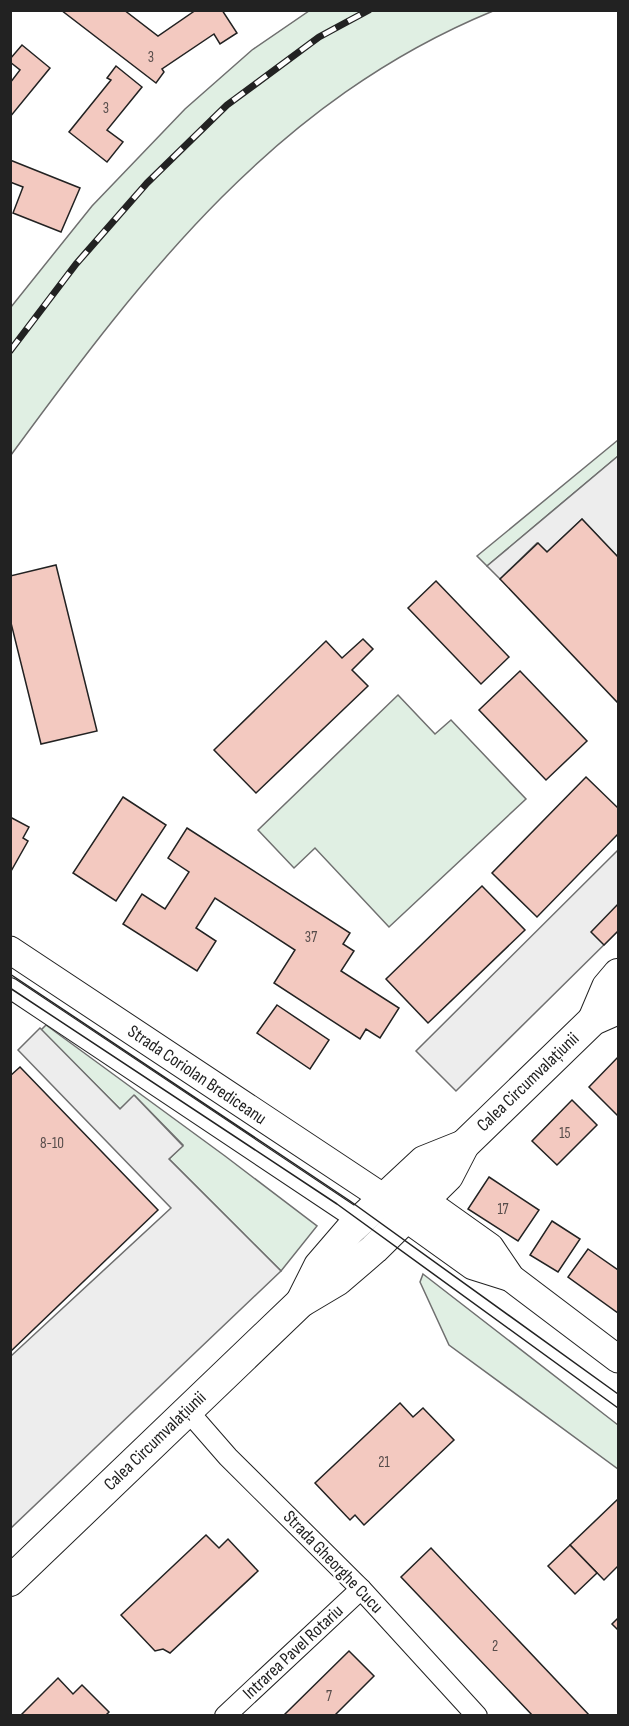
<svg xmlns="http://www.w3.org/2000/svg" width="629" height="1726" font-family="'Sofia Sans Condensed',sans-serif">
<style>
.green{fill:#e0efe3;stroke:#6f6f6f;stroke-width:1.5}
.parking{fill:#ededed;stroke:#6f6f6f;stroke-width:1.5}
.building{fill:#f3c9c0;stroke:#222;stroke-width:1.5}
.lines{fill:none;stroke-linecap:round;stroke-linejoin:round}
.street-casing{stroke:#222;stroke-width:22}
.secondary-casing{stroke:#222;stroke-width:29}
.primary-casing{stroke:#222;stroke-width:32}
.street{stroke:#fff;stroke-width:20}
.secondary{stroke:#fff;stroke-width:27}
.primary{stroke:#fff;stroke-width:30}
.tram{stroke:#222;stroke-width:1.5}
.rail-casing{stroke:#222;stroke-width:7}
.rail{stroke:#fff;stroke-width:4.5;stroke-dasharray:14;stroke-linecap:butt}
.labels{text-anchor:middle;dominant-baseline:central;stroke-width:4.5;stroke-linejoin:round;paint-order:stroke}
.number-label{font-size:15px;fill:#564c4a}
.street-label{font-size:18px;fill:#222;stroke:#fff}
</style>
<rect width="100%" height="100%" fill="#fff"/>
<g class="green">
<path d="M309,11H493C277,100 145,272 11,455V307L92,206L185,109L252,50Z"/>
<path d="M618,440V456L487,566L477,556Z"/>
<path d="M398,695L435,734L451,720L526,799L389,927L315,848L294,868L258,830Z"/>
<path d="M46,1025L225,1156L317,1226L281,1271L169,1159L183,1145L135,1096L120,1109L41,1030Z"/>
<path d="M423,1274L618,1425V1469L449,1345L420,1282Z"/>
</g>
<g class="parking">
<path d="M618,456V557L582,519L547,552L537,543L500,579L487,566Z"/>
<path d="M618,850V931L456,1091L416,1051Z"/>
<path d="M40,1028L120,1109L134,1095L183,1146L169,1159L281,1271L11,1528V1356L171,1208L18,1050Z"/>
</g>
<g class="building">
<path d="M61,10H124L158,36L196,10H222L237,33L220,44L214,34L162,69L164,72L156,83Z"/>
<path d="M22,45L50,68L10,117V83L20,70L10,62V59Z"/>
<path d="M116,66L142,87L107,130L123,142L107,162L69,132L111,80L107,78Z"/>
<path d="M10,160L80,188L61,232L13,213L23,187L10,182Z"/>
<path d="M582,519L618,557V703L500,579L538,543L547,552Z"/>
<path d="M56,565L97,731L41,744L10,619V576Z"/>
<path d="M436,581L509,657L481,684L408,608Z"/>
<path d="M363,639L373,649L352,670L368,686L256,793L214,750L326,641L342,658Z"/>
<path d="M520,671L587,741L546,780L479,710Z"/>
<path d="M586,777L618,808V834L537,917L492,873Z"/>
<path d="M123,797L166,825L116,901L73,873Z"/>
<path d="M10,817L29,827L23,838L28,841L10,873Z"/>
<path d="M187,828L350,933L343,944L354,951L341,971L399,1008L380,1038L366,1029L360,1039L274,983L295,950L215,898L196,928L216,941L197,971L123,924L142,894L165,909L189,872L168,858Z"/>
<path d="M482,886L525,930L428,1023L386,979Z"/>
<path d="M618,904V931L604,945L591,932Z"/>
<path d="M277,1005L329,1040L310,1069L257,1033Z"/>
<path d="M618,1057V1116L589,1087Z"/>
<path d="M20,1067L158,1210L10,1352V1076Z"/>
<path d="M572,1100L597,1125L557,1165L532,1141Z"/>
<path d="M489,1177L539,1210L518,1241L468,1209Z"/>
<path d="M552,1221L580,1239L558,1272L530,1255Z"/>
<path d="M588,1249L618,1270V1313L568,1277Z"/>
<path d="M400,1403L413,1417L423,1408L454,1440L364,1525L355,1515L350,1520L315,1483Z"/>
<path d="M618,1499V1566L604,1580L570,1545Z"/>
<path d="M206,1535L219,1548L228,1539L258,1571L170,1653L163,1649L155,1651L121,1615Z"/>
<path d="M570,1545L597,1573L575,1594L548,1566Z"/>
<path d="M431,1548L590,1716H533L401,1577Z"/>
<path d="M618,1618V1630L612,1624Z"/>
<path d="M349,1651L374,1676L334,1716H283Z"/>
<path d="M58,1678L73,1694L82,1685L109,1712L105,1716H20Z"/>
</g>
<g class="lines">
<g class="street-casing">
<g id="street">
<path d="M10,988L359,1221"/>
<path d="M187,1410L228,1457L361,1589L477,1716"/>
<path d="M225,1716L361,1589"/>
</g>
</g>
<g class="secondary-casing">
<g id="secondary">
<path d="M10,950L384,1198L406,1218L473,1266L511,1278"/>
<path d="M402,1199L424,1200L490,1247L511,1278L618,1359"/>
</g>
</g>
<g class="primary-casing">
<g id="primary">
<path d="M593,1020L607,987L618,974"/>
<path d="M301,1302L319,1266L350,1230L424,1161L464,1145"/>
<path d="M10,1581L301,1302L338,1280L374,1249L448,1176L464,1145L593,1020L618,1009"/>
</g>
</g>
<use href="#street" class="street"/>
<use href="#secondary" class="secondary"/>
<use href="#primary" class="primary"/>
<g class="tram">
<path d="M10,974L350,1201L618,1394"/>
<path d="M10,988L337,1204L618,1408"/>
</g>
<g class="rail-casing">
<path id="rail" d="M10,351L76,264L147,183L227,105L319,37L369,10"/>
</g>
<use href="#rail" class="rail"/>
</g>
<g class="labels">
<g class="number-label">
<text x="151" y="57">3</text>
<text x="106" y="108">3</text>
<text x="311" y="937">37</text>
<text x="565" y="1133">15</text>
<text x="52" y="1143">8-10</text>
<text x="503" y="1209">17</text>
<text x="384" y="1462">21</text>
<text x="495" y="1646">2</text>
<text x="329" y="1696">7</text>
</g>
<g class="street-label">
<text transform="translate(197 1075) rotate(34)">Strada Coriolan Brediceanu</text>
<text transform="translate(528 1082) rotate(-44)">Calea Circumvalațiunii</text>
<text transform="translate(155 1441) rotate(-44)">Calea Circumvalațiunii</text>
<text transform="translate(333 1562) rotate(46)">Strada Gheorghe Cucu</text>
<text transform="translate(293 1652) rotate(-43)">Intrarea Pavel Rotariu</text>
</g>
</g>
<rect width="629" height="1726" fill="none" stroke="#222222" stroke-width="24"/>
</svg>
